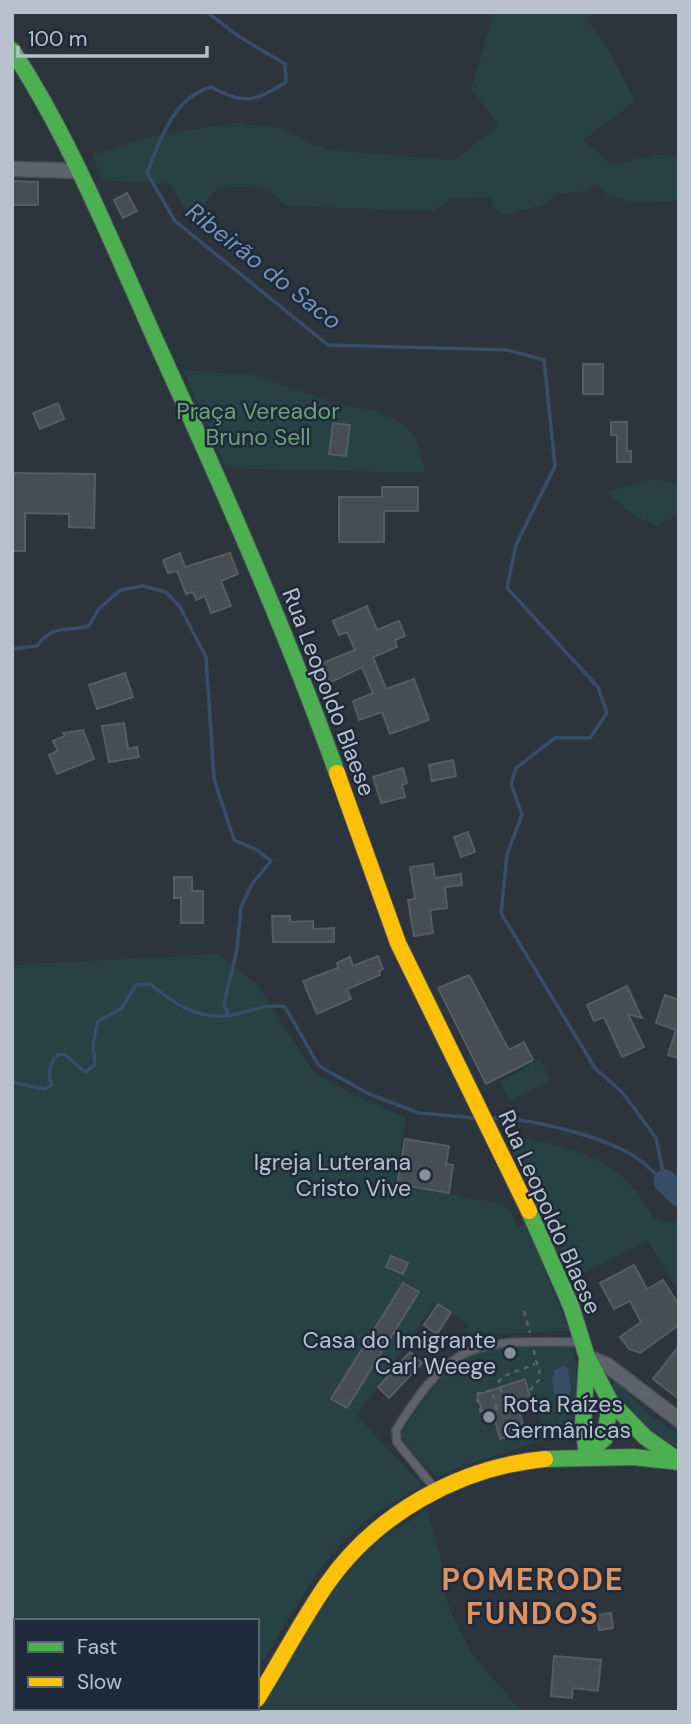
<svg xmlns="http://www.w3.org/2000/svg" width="691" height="1724" font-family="'DM Sans',sans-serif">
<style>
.green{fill:#284144;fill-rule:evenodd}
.water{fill:#374d68}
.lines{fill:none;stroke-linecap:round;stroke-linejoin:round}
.stream{stroke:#374d68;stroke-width:3.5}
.river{stroke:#374d68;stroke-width:23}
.building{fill:#464d55;stroke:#545c64;stroke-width:2}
.lane-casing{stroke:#4b5057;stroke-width:10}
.street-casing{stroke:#4b5057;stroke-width:17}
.fast-casing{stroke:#4b5057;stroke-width:18}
.slow-casing{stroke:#4b5057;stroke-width:18}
.path{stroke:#5a6167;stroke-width:2.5;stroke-dasharray:5 5;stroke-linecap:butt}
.lane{stroke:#5d626b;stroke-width:7}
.street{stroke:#5d626b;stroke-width:14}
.fast{stroke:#4caf50;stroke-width:16}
.slow{stroke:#ffc107;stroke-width:16}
.poi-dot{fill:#86909b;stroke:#1e2a39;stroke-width:2.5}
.labels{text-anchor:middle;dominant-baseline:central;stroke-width:5;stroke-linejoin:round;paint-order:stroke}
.park-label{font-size:23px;fill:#6da076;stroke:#1e2a39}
.street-label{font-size:23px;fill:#b7c1cd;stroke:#1e2a39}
.poi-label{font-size:23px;fill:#b7c1cd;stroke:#1e2a39;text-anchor:end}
.water-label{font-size:24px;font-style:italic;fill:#7592b2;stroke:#1e2a39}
.district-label{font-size:30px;font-weight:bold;letter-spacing:2px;fill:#dd9262;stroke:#1e2a39}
</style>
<rect width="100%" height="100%" fill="#2c343d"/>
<g class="green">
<path d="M494,12H593L587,21L605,43L635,101L583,140L612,165L656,155L679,156V201L633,202L608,196L597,183L587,191L557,194L541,206L504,215L494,208L490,197L455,198L432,211L369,209L287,206L269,191L251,187L219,188L209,197L200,215L188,214L170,184L103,180L92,155L156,135L237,123L277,127L328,150L455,160L499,125L471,89Z"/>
<path d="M183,370L254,375L340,405L377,411L404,424L416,438L426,473L226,468Z"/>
<path d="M648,479L679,483V514L657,526L633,515L607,492Z"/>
<path d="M218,954L257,984L315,1074L369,1102L406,1117L395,1184L497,1203C511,1207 513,1213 516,1227L526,1224L569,1331L484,1334L453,1348L469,1325L436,1302L357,1416L423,1486C325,1533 313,1586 257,1669V1621H16V1708H231L229,1712H12V965Z"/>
<path d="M540,1060L551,1080L510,1101L500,1081Z"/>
<path d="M504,1134C567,1147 623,1155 654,1219L679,1223V1293L648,1241L571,1279Z"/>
<path d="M573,1346C578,1375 583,1420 556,1437L467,1464L439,1477L420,1462L401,1435C422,1401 446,1362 486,1348C503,1343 552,1347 573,1346ZM537,1403L541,1428L526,1432L519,1409Z"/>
<path d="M614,1379L651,1416L679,1435V1449L647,1429L613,1387Z"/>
<path d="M427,1509L440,1554L448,1605L471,1653L522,1712H259L324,1600L374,1543Z"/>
</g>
<path class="water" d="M564,1366L568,1369L571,1390L567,1400H563L554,1394L552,1378L555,1370Z"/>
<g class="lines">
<g class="stream">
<path d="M207,12L238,36L285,64L286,82C254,102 245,105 211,87C173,98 160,140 147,173L175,221L328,345L507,350L544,360L555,466L516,545L507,588L598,687L607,713L590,738H555L516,768L511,784L522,815L507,854L501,913L595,1068L623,1093L656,1138L665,1181"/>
<path d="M12,649L37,646C54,623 66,632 89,626L98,610L120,590L143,586L166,592L180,607L206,657L214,779L234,840L257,850L271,861L252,884L241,907L237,950L224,1003L228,1015"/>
<path d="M12,1082L44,1089L52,1085C47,1073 49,1066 57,1055L64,1054L85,1072L95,1065L93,1044L98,1021L121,1009L136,985L150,984C173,1003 199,1021 231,1015C250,1012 265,1003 285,1007L319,1066L369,1094L419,1113L475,1118"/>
<path d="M493,1118C531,1118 595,1135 629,1153C641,1159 652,1171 663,1180"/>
</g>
<path class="river" d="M665,1181L679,1195"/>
</g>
<g class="building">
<path d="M12,181L38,182V205H12Z"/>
<path d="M127,193L137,211L123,218L114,200Z"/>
<rect x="583" y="364" width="20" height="30"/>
<path d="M58,403L64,419L40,429L33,413Z"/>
<path d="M611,422H627V451H631V462H617V435H611Z"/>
<path d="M333,423L350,425L346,456L329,454Z"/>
<path d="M12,473L95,474L94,528L69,527V514L25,513V551H12Z"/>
<path d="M382,487H418V511H384V542H339V497H382Z"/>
<path d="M180,553L185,567L230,553L238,574L221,581L231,606L211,613L205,596L196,600L193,592L186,594L177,571L168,573L163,560Z"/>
<path d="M367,606L377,630L399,621L405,636L395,640L397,647L373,657L386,689L414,679L429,720L390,734L382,712L359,720L353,701L373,693L362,667L329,683L330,687L321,690L312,667L355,650L347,632L339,635L333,621Z"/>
<path d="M125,673L133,697L97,709L89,685Z"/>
<path d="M124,723L128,749L137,747L139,757L109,762L102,726Z"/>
<path d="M83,730L94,759L57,774L49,755L58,751L53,741L65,736L63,733Z"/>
<path d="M453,760L456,776L432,781L429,765Z"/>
<path d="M403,768L407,783L402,785L405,797L381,803L373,777Z"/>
<path d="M468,832L475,852L461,857L454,837Z"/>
<path d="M433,864L435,878L461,874L462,885L445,887L447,908L430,910L433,933L414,936L408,900L415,899L410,867Z"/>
<path d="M174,877H192V891H203V923H181V898H174Z"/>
<path d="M272,916H290V922L313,921V929L334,928V942H273Z"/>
<path d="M378,956L383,969L379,971L380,975L347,989L351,999L317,1014L303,981L338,968L337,963L350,957L353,966Z"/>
<path d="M469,975L509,1050L524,1042L533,1060L486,1084L438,988Z"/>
<path d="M627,986L642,1018L628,1014L644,1047L622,1057L604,1017L594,1021L587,1005Z"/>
<path d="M665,995L679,1000V1058L668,1055L676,1030L656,1023Z"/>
<path d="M405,1139L449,1146L446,1164L453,1165L449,1193L397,1184Z"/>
<path d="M391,1256L408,1263L403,1274L386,1267Z"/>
<path d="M634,1265L647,1289L663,1280L679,1305V1325L640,1353L629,1349L620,1337L641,1322L630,1301L614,1309L600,1283Z"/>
<path d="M403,1283L419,1292L347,1408L331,1399Z"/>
<path d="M438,1304L451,1312L437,1334L424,1325Z"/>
<path d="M679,1346V1399L653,1379Z"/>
<path d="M410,1352L422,1363L389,1398L378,1387Z"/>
<path d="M525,1379L531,1400L517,1403L525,1432L500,1439L495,1420L486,1422L477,1395Z"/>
<path d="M611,1613L613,1628L599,1630L597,1615Z"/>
<path d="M554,1656L601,1660L598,1691L573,1688L572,1698L551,1696Z"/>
</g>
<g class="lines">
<g class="lane-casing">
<path id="lane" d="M435,1489L397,1442L396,1430C454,1338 474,1341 578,1342"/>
</g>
<g class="street-casing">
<g id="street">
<path d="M12,169L80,171"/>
<path d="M587,1357L607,1365L679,1420"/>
</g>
</g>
<g class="fast-casing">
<g id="fast">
<path d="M12,50C71,140 111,241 155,339C220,482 284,625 337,773"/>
<path d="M529,1211L571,1306L587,1357L610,1401L605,1438L587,1454L583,1426L587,1357"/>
<path d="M610,1401L645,1437L676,1459"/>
<path d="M545,1459L633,1457L679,1462"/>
</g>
</g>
<g class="slow-casing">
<g id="slow">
<path d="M337,773L398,943L529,1211"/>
<path d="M257,1699C281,1661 301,1621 327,1584C376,1514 459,1467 545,1459"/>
</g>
</g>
<g class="path">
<path d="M524,1311L530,1333"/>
<path d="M534,1350C535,1361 540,1368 540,1379L531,1389L534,1400L513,1408L505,1407L499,1381L504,1376L535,1364"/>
<path d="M496,1406L497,1409L481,1413L476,1394L492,1390L496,1406L503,1404"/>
</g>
<use href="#lane" class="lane"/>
<use href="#street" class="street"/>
<use href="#fast" class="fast"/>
<use href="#slow" class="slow"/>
</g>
<g class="poi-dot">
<circle cx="425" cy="1175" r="7"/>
<circle cx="510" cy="1353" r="7"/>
<circle cx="489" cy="1417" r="7"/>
</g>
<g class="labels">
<g class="park-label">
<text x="258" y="411">Praça Vereador<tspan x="258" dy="26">Bruno Sell</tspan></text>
</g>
<g class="street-label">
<text transform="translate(329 692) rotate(69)">Rua Leopoldo Blaese</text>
<text transform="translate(550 1212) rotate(66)">Rua Leopoldo Blaese</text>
</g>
<g class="poi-label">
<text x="411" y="1162">Igreja Luterana<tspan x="411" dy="26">Cristo Vive</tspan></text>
<text x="496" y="1340">Casa do Imigrante<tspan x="496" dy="26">Carl Weege</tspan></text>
<text x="503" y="1404" text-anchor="start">Rota Raízes<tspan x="503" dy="26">Germânicas</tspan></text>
</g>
<g class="water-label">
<text transform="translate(264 266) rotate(38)">Ribeirão do Saco</text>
</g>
<g class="district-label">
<text x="533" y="1579">POMERODE<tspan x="533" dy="34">FUNDOS</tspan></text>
</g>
</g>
<rect width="691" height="1724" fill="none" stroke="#b7c1cd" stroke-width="28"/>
<rect x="14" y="1619" width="245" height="91" fill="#1e2a39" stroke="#5b6674" stroke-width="2"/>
<rect x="28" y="1642" width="35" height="10" fill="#4caf50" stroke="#5b6674" stroke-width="2"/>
<text x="77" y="1654" font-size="21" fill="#b7c1cd">Fast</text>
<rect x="28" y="1677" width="35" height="10" fill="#ffc107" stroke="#5b6674" stroke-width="2"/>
<text x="77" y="1689" font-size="21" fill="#b7c1cd">Slow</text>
<path d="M18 46v10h189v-10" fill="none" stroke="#b7c1cd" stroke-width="3.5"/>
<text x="28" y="46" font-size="21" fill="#b7c1cd" stroke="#1e2a39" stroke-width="5" paint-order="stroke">100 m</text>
</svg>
